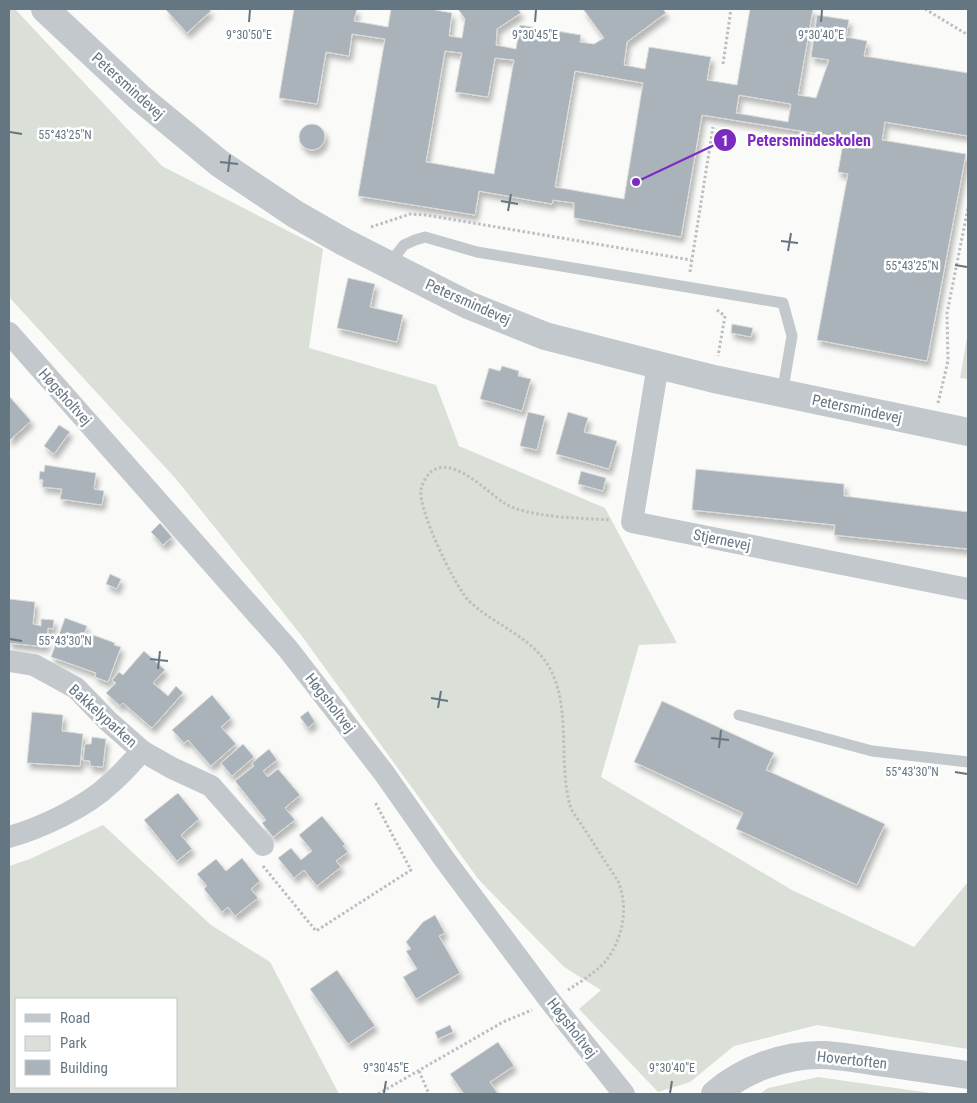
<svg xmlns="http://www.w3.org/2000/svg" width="977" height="1103" font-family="'Roboto Condensed',sans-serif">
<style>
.green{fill:#dadfd7;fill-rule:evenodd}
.building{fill:#aab3b9;stroke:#dcdcda;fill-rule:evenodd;filter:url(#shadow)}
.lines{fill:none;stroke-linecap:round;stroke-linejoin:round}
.path{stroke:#bbbfc2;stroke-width:3;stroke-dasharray:2.5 2.5;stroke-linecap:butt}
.service{stroke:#c3c8cc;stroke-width:11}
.minor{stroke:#c3c8cc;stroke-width:22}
.tertiary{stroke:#c3c8cc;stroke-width:28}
.ticks{fill:none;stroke:#657683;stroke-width:2}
.labels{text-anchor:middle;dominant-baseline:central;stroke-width:5;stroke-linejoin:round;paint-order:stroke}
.street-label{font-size:15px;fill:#657683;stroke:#fff}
.ticks-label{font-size:12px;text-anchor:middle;fill:#657683;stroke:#fff;stroke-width:5;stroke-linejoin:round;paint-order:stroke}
.leader{fill:none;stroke:#7b2cbf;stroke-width:2}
.callout-dot{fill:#7b2cbf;stroke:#fff;stroke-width:2}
.mark-label{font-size:15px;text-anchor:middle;font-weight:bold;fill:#fff}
.callout-label{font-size:16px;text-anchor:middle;font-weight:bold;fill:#7b2cbf;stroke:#fff;stroke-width:5;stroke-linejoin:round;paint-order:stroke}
</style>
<defs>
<filter id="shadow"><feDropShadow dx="3" dy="5.5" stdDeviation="2.5" flood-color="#0004"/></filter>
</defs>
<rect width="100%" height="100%" fill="#fafaf8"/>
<g class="green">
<path d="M9,9H15L162,166L323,249L309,348L436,385L459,446L605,508L677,643L639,645L601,777L792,890L914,947L968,882V1049L817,1025L734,1046L690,1082L658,1092L579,1009L601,990L564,967L479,880L301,635L176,479L9,297Z"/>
<path d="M968,332V379L960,378Z"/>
<path d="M103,825L211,925L270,962L339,1094H9V866L30,859ZM176,999V1087H16V999Z"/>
<path d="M818,1077L937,1094H760L768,1088Z"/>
</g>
<g class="building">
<path d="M167,9H208L211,11L187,33L166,10Z"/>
<path d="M294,9H357L354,21L388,27L391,9H430L452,13L449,36L462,38L465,19L458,9H518L521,13L497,29L496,45L516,49L520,25L581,35L580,42L594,44L604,38L583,9H663L666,13L627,42L624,65L645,69L649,47L711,57L707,80L737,85L750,9H813L798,95L816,98L829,60L811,57L817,15L849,20L846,37L867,41L864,56L968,73V136L885,122L882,140L966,154L927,361L817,340L848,174L838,172L844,138L702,115L681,237L574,218V203L553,200L552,204L479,191L475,215L358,196L385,39L352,34L349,56L326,52L317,104L279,98ZM445,51L462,53L455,92L488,97L495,58L514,60L494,174L426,162ZM575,71L643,83L624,199L555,187ZM739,95L791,104L788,122L736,113Z"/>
<circle cx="312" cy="137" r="13"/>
<path d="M348,278L375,284L370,307L403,315L397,342L337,328Z"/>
<path d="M732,324L753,328L751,337L731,333Z"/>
<path d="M502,366L519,371L518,376L531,379L522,411L480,399L489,368L500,371Z"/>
<path d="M9,396L31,421L9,441Z"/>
<path d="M528,412L545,416L537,450L520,446Z"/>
<path d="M568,412L588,418L584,432L617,441L609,469L556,454Z"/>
<path d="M59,425L70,432L54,454L44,446Z"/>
<path d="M45,465L96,473L94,489L104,491L102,505L60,499L62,489L42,487L43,480L39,479L40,471L44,472Z"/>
<path d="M696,469L844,484V496L968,512V549L834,535L835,525L692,510Z"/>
<path d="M581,471L606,478L603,491L578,484Z"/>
<path d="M160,523L172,537L163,545L151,532Z"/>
<path d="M110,574L121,579L117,589L106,584Z"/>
<path d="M9,599L35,602L33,624L41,626V619L54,620L53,629L48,628L46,647L9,643Z"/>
<path d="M65,618L87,626L85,632L115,643L114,645L121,647L108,682L95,677L96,673L51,657Z"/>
<path d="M144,651L165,670L153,683L168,696L176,686L183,693L152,728L123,703L120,706L106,693L116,683L112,680L119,672L123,675Z"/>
<path d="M212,695L231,718L221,727L236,744L211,766L188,740L184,743L172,730Z"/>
<path d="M662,701L774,753L766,770L885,824L857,885L736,829L743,813L634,762Z"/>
<path d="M308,711L315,722L308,728L300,717Z"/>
<path d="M32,712L63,715L62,731L83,734L80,766L27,763Z"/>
<path d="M92,737L106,739L103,767L90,766V761L83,760L85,744H91Z"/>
<path d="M243,744L254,757L232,776L221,763Z"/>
<path d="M269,749L277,760L263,771L268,777L278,769L300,795L285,808L295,820L273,837L262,823L266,820L235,781L254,766L252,763Z"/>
<path d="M178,793L199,819L181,835L192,849L177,861L144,820Z"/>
<path d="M322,816L345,844L343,846L348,852L336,861L341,867L317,886L304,870L294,878L278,858L291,848L301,860L312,851L299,835Z"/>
<path d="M242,858L260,881L251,889L258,898L235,916L228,907L222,912L204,889L207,886L197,874L216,859L226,871Z"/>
<path d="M435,915L445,933L439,936L460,973L416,999L403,977L417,969L406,951L411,949L406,942L423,922Z"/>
<path d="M337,970L375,1026L348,1044L310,989Z"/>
<path d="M450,1025L453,1032L438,1039L435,1032Z"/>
<path d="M498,1042L514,1066L490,1082L498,1094H464L450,1074Z"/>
</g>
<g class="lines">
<g class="path">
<path d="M925,9L968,35"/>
<path d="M723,64L731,9"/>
<path d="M371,227L410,214L426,215L691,260"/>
<path d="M690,272L713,127"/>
<path d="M717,310L725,316L718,356"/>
<path d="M938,403L948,361L947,313L968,208"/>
<path d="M263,866L316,931L411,870L375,802"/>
<path d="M568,990C580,982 595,973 605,962C623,940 629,907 618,881C606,863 595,845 583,827C579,820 572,813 570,805C557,759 574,697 543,658C523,633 490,622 468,600C454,584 418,510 421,490C422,483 427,475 432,471C454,456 486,491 504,503C528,518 582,518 611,520"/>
<path d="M419,1071L429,1094"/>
<path d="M378,1094L503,1022L532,1010"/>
</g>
<g class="service">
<path d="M389,264L404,245L415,240L425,237L477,252L783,303L792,336L782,394"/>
<path d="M739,715L872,751L968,762"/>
</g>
<g class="minor">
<path d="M9,333L288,649L384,773L445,860L551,1002L624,1094"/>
<path d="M658,365L632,522L968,589"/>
<path d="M9,661L34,665L76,688L108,721L142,751L172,768L211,786L263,845"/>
<path d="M9,837C41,828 86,807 110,784C122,774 132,762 142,751"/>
</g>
<g class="tertiary">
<path d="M45,9L139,97L219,163L295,214L344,242L468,305L545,336L658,365L714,379L968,432"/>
<path d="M715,1094C744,1069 785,1054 824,1055C844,1056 865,1060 885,1063C913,1067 940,1071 968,1075"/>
</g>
</g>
<path class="ticks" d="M249,22L250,10M535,22L536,10M821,22L822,10M10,132L22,134M220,162L238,164M228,172L230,155M501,201L518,204M508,211L511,194M781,241L798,243M788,251L791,233M955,265L967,267M10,639L22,641M150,659L168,661M158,669L160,651M431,698L448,701M438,708L441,691M711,738L729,740M719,748L721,730M955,772L967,774M384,1093L386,1081M670,1093L672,1081"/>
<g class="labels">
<g class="street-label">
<text transform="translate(128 86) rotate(42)">Petersmindevej</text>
<text transform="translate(468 302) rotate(24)">Petersmindevej</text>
<text transform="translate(65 397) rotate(48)">Høgsholtvej</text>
<text transform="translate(857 409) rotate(12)">Petersmindevej</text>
<text transform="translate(722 540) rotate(11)">Stjernevej</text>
<text transform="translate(330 703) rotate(52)">Høgsholtvej</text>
<text transform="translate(103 716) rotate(42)">Bakkelyparken</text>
<text transform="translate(572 1028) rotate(52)">Høgsholtvej</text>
<text transform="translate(852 1060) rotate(6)">Hovertoften</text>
</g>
</g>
<g class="ticks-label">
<text x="249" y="39">9°30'50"E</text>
<text x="535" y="39">9°30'45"E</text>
<text x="821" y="39">9°30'40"E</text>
<text x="65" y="139">55°43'25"N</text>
<text x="912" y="270">55°43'25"N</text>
<text x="65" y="645">55°43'30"N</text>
<text x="912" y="776">55°43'30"N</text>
<text x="386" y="1072">9°30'45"E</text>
<text x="672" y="1072">9°30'40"E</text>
</g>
<path class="leader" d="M636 182L725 140"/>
<g class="callout-dot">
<circle cx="636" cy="182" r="5"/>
<circle cx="725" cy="140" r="12"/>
</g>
<g class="mark-label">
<text x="725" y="146">1</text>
</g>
<g class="callout-label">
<text x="809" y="146">Petersmindeskolen</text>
</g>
<rect width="977" height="1103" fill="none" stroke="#657683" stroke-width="20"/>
<rect x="15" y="998" width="162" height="90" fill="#ffffff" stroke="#c1c8cd"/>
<rect x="25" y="1014" width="25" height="8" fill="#c3c8cc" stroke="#c1c8cd"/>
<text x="60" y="1023" font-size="15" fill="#657683">Road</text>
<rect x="25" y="1036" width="25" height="15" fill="#dadfd7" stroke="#c1c8cd"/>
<text x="60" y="1048" font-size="15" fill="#657683">Park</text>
<rect x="25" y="1060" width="25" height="15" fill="#aab3b9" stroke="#c1c8cd"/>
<text x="60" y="1073" font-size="15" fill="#657683">Building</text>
</svg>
